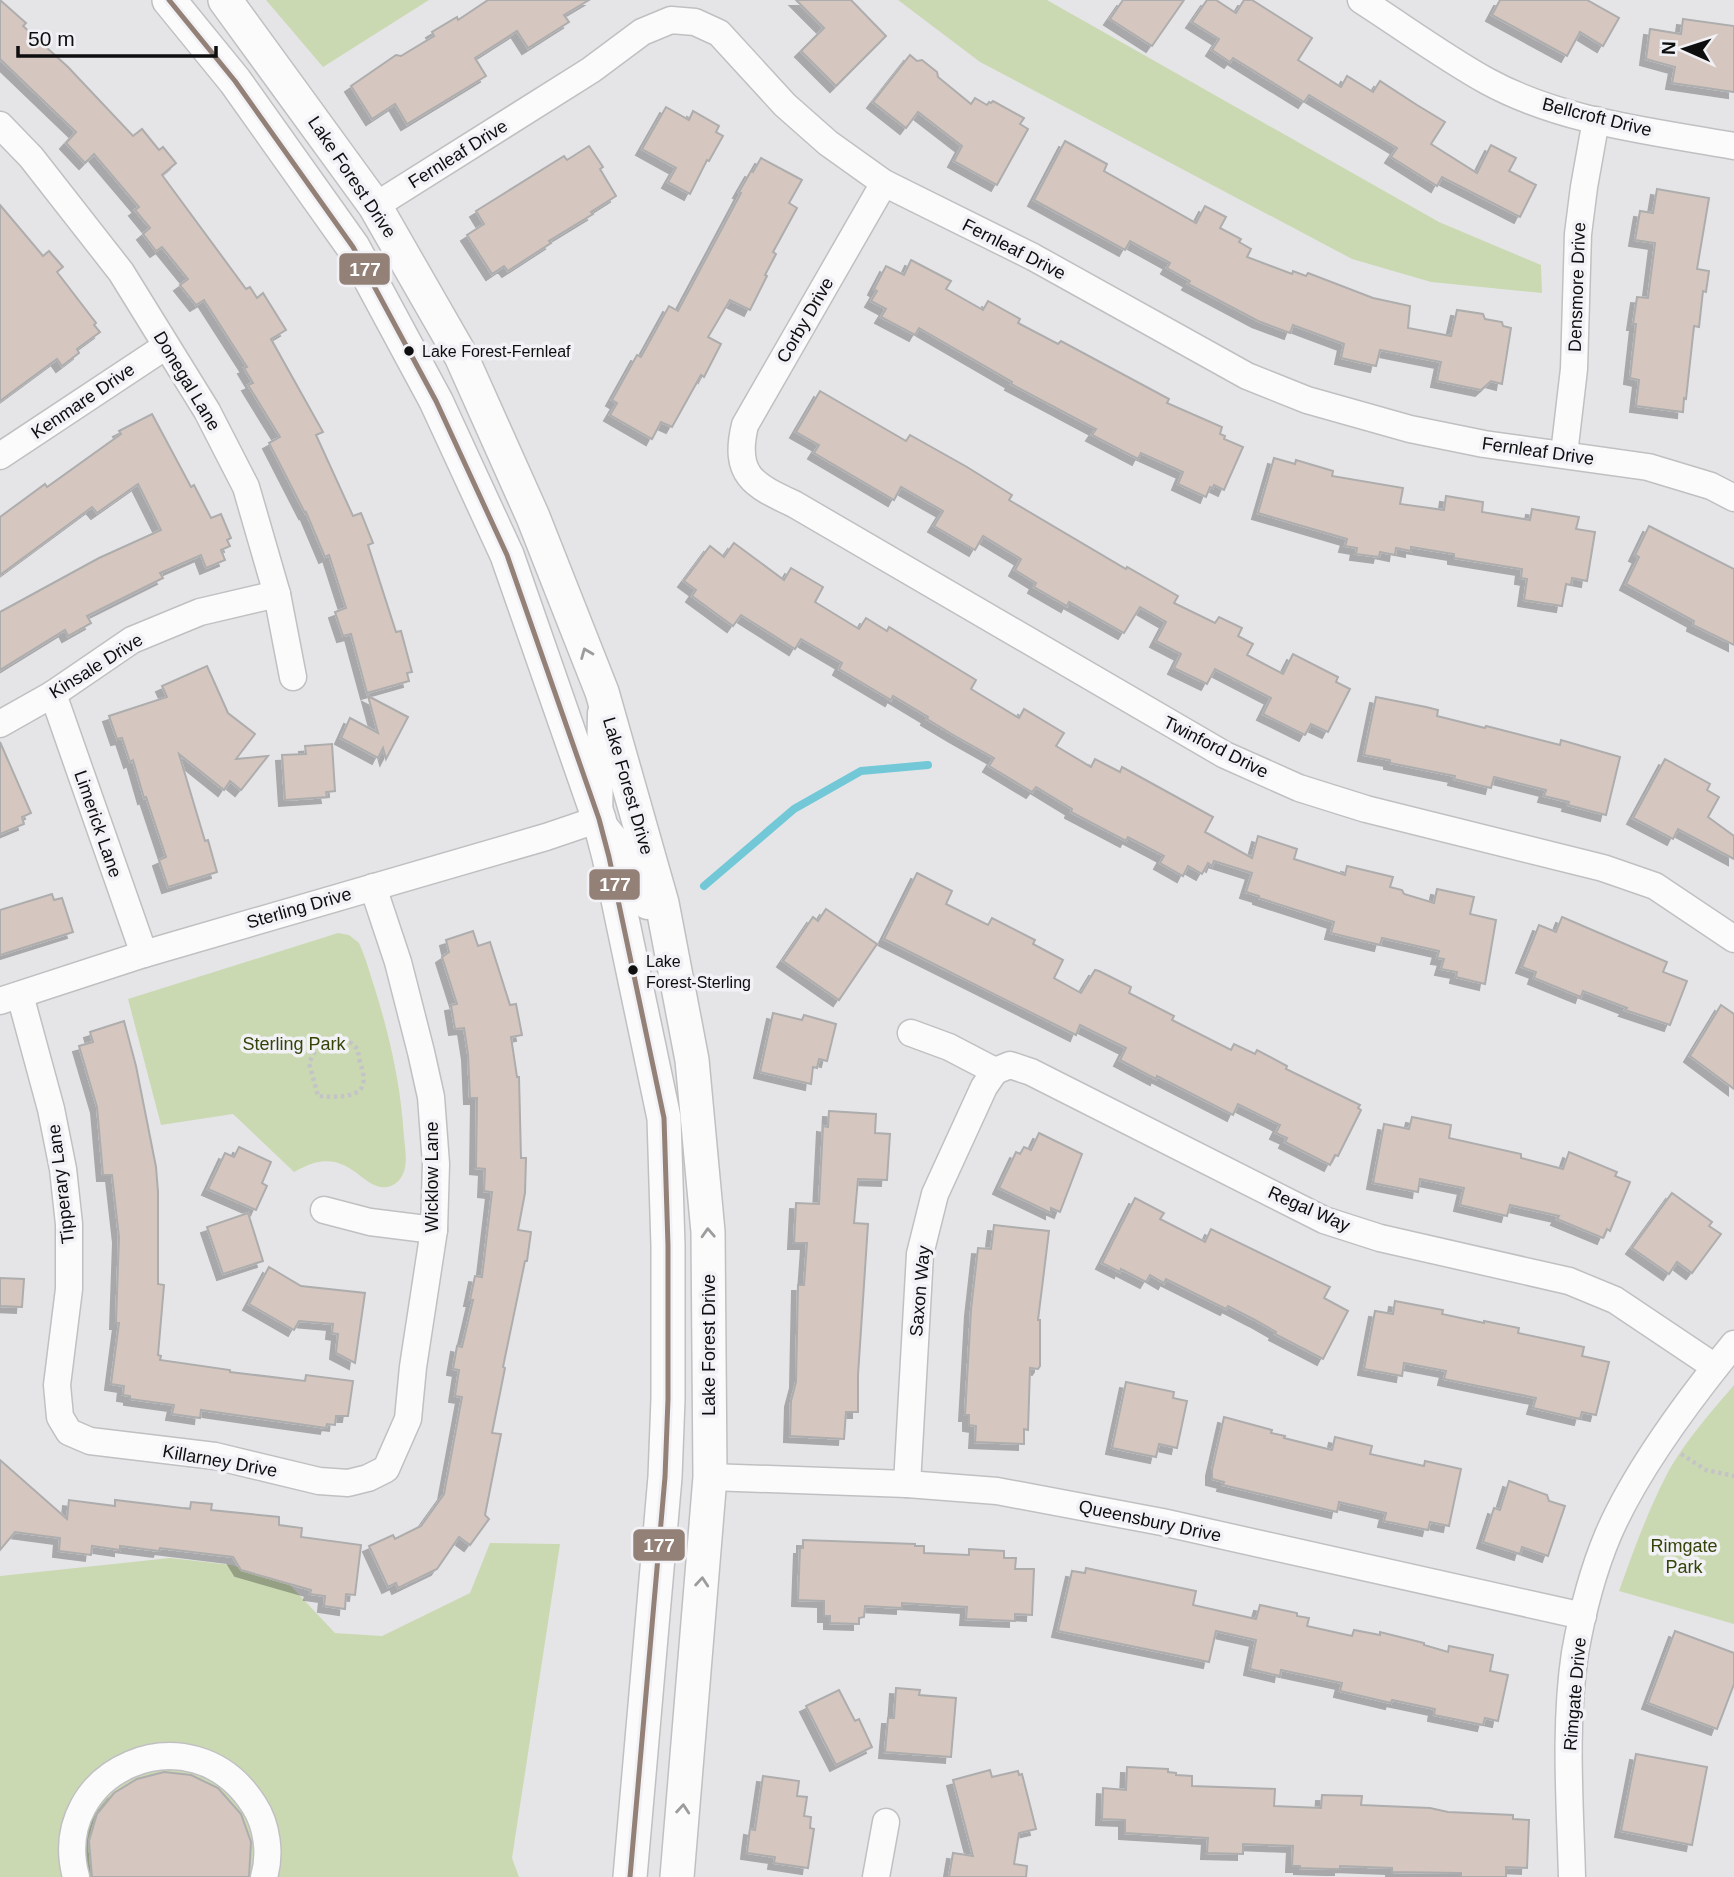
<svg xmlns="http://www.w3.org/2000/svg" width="1734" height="1877" font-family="Arial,sans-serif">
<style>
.green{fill:#cbd9b3}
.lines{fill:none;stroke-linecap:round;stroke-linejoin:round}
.stream{stroke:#72c8d7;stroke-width:8}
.building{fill:#d5c7bf;stroke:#aeadae;stroke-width:2;filter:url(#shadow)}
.minor-casing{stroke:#c0c0c2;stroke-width:29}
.major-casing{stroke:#c0c0c2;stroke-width:36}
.path{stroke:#c4c4c6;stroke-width:4.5;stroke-dasharray:3.5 3.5;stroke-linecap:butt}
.minor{stroke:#fbfbfc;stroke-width:26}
.major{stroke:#fbfbfc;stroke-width:33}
.bus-1-casing{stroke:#f1f1f6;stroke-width:10}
.bus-1{stroke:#938177;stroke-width:5}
.oneway{stroke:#9c9c9d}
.bus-dot{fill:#0e0e0f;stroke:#f1f1f6;stroke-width:2.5}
.labels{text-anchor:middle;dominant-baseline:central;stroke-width:7;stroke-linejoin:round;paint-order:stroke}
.bus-label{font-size:16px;fill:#0e0e0f;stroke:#f1f1f6;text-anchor:start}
.street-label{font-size:18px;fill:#0e0e0f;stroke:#f1f1f6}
.park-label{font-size:18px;fill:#344408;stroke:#f1f1f6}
.line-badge{stroke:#f1f1f6;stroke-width:2.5}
.badge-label{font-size:19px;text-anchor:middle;font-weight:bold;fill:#fff}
</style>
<defs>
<filter id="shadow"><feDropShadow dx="-6" dy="6" stdDeviation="0" flood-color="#0004"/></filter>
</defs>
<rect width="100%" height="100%" fill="#e5e5e8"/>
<g class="green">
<path d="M266,0H429L323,67Z"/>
<path d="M898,0H1047L1439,222L1541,265L1542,293L1431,282L1352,259L980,62Z"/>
<path d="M338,933L349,935L359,943C366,958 370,974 375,989C390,1037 401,1086 404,1137C405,1148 408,1163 403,1174C400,1181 394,1186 387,1187C364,1191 352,1153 314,1163C307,1165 300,1169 294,1172L233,1114L161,1125L128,999Z"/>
<path d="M1734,1385V1624L1619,1591C1633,1552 1647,1513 1666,1476C1682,1445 1711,1412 1734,1385Z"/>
<path d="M490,1543L560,1544L512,1858L519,1877H0V1576L170,1558L232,1565L289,1584L335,1633L382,1636L470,1593Z"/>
</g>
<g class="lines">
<path class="stream" d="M704,886L794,809L861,771L928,765"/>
</g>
<g class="building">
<path d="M0,0L26,23L23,26L68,67L133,136L142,129L159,150L163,147L176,163L162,175L246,289L250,287L257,298L263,293L286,330L271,339L323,432L316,435L353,516L361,513L373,543L368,545L396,632L401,631L412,672L407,673L409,681L367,693L351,634L343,636L335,612L346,608L329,555L325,557L306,512L305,513L269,443L280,437L248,385L253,383L244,368L247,367L204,300L196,305L180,285L188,279L162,247L156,251L143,234L150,228L135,210L139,207L94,154L85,163L66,143L76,132L0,59Z"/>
<path d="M488,0H589L564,15L569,22L528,48L517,31L475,58L486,76L407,124L395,104L372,119L351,86L396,55L401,56L434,36L432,32L457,17L458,20Z"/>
<path d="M796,0H851L886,36L836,86L801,51L824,28Z"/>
<path d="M1123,0H1184L1152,46L1110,19Z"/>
<path d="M1207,0H1216L1236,13L1244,0H1252L1312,38L1298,60L1341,87L1347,76L1373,92L1380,81L1417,105L1445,122L1431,144L1477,173L1491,145L1516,158L1509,171L1536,185L1520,217L1442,177L1437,186L1391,157L1397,148L1309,95L1304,102L1233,58L1230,62L1212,50L1219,39L1192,22Z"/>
<path d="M1500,0H1587L1619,18L1603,46L1580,32L1567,56L1492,15Z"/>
<path d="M1683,19L1734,26V92L1672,83L1675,67L1646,59L1650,29L1681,34Z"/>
<path d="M910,55L917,61L922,60L937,72L938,77L971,104L975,98L987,105L989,102L991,103L993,101L1024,118L1020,124L1028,129L997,185L954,161L962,146L918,112L906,128L873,102Z"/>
<path d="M666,107L689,120L693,111L719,126L716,132L723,136L709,161L707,160L690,194L668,182L676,168L642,149Z"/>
<path d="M1065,141L1107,164L1104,171L1196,223L1205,206L1226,217L1220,228L1241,239L1239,242L1251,249L1247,257L1292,274L1293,271L1306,276L1308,273L1373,298L1410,306L1408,328L1451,336L1457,310L1483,314L1485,319L1502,322L1503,326L1511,328L1502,384L1491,381L1481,390L1437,381L1441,362L1380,350L1376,366L1341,358L1344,344L1293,325L1290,333L1258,321L1188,284L1190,281L1167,268L1170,263L1130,241L1125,250L1034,200Z"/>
<path d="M589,146L603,167L600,169L616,196L591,212L593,214L549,241L551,243L508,271L504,266L492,274L467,235L484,224L476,211L564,156L567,160Z"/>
<path d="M761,158L802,180L789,203L797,208L773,252L776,254L765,275L767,276L750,310L730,300L708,337L721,344L704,377L701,375L672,427L661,422L652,439L610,415L617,403L612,400L637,355L641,357L669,306L678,311L741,193L739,192L751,171L753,172Z"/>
<path d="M1657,189L1709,198L1697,269L1709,271L1706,292L1703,291L1699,327L1694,326L1686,399L1684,398L1683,412L1636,406L1639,380L1630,378L1636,324H1633L1637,297L1648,298L1655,243L1635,240L1640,211L1653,213Z"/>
<path d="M0,205L43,256L49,251L63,267L57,272L96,323L94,325L100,332L77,349L79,353L62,366L57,359L0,401Z"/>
<path d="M911,260L951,281L946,289L983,310L988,301L1020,319L1018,323L1058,344L1061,341L1169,399L1167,403L1222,427L1220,434L1225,436L1224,439L1243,447L1224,490L1214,485L1213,488L1210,487L1206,497L1178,484L1183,472L1141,453L1138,459L1092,435L1096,429L1011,384L1012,382L919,328L915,335L881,317L886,309L871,301L877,291L874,289L886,266L904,275Z"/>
<path d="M820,391L906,441L910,435L967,467L1012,495L1009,500L1126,569L1127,567L1178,596L1174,603L1215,623L1219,617L1242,628L1238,636L1253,644L1247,655L1283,674L1293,654L1338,677L1336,682L1350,689L1328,732L1311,724L1305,735L1263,714L1271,698L1215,669L1207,684L1174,668L1181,654L1156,641L1166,622L1140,607L1124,633L1069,602L1067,606L1034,587L1036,583L1015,570L1021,559L983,536L975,550L934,526L943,511L901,487L894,500L814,453L819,445L796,432Z"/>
<path d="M152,414L191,487L194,485L211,518L221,514L231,538L227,540L230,546L221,550L225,560L206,568L201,555L160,573L163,578L87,616L91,623L68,636L65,630L0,670V612L99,558L161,530L138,484L97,513L92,507L0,575V517L45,484L47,487L121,434L119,431Z"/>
<path d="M1274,458L1295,464L1296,460L1333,471L1332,476L1403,488L1400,504L1444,510L1446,496L1483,502L1482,512L1530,520L1532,509L1579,517L1576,529L1595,532L1587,581L1572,578L1571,585L1566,584L1562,606L1524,600L1527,579L1521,578L1522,569L1454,558V554L1411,547V551L1396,548L1395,555L1380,552L1379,557L1356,554L1357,548L1345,546L1347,539L1258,513Z"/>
<path d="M1649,526L1734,569V645L1693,625L1694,621L1626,584L1639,557L1635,555Z"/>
<path d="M734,543L784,580L791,568L823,587L815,602L859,629L866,618L887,631L889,627L976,680L971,689L1019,718L1024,709L1064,733L1056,746L1091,767L1095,759L1120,772L1122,767L1213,817L1205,832L1252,858L1258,836L1297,849L1294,859L1345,875L1347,866L1393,877L1390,887L1402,890L1404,894L1434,903L1437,889L1474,897L1470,914L1496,920L1485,984L1456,977L1457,972L1441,969L1444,959L1437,958L1439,951L1382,938L1380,945L1331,933L1334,922L1259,898V896L1246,892L1252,873L1214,861L1212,866L1208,863L1202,874L1188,866L1183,876L1160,863L1164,856L1128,837L1126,841L1071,812L1072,809L1036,787L1032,792L989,766L994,758L955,736L927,719L928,717L893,696L891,700L839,669L842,663L801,639L795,649L741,615L733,626L692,596L696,590L684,581L710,546L724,557Z"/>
<path d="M207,666L228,713L255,734L236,759L268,756L241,790L230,781L224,790L179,754L205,841L208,840L217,872L168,887L159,860L166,857L146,797L144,798L133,760L130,762L122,738L117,739L109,716L167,697L162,686Z"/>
<path d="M368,696L408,717L386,759L383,748L378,758L341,738L350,718L378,733Z"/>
<path d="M1376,697L1426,707L1438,710L1437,716L1485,728L1486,726L1560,745L1561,740L1620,757L1606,815L1568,805L1569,802L1544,796L1546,790L1494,777L1491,788L1454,779L1455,776L1390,763V760L1364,755Z"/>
<path d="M0,742L31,813L22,817L24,824L0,834Z"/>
<path d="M332,744L335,791L326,792L327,797L285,800L282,755L306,754L305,746Z"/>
<path d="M1665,759L1710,784L1707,790L1719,797L1708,817L1734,836V859L1678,829L1673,839L1633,818Z"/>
<path d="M917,873L952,891L946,904L988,925L992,918L1035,940L1033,944L1063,960L1054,978L1081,993L1095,970L1099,971L1131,987L1129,993L1174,1016L1172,1020L1231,1050L1234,1044L1255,1054L1257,1050L1287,1066L1286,1069L1360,1105L1358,1108L1361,1110L1338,1156L1335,1155L1330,1165L1285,1142L1287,1138L1276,1133L1280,1125L1238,1104L1233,1115L1157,1076L1156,1079L1120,1060L1126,1048L1080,1025L1076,1035L884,939Z"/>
<path d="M52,894L54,900L62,898L73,932L0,955V910Z"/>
<path d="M826,909L877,944L839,1000L783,961L813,917L818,921Z"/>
<path d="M1562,917L1667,962L1663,972L1687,981L1670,1025L1625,1010L1627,1008L1583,991L1581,997L1534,978L1536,972L1522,967L1539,925L1556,932Z"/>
<path d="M473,931L478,946L490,942L510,1005L516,1004L522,1035L511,1037L517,1077H519L521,1158H526L525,1193L518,1230L531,1232L527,1261H525L503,1367L505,1368L492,1433L501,1434L485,1515L489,1519L470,1545L459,1537L437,1569L398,1588L396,1583L388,1587L369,1546L393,1535L395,1539L421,1526L444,1494L462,1397L455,1396L459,1370L453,1369L457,1346L462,1347L473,1300H470L475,1276L482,1277L492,1192L484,1191L485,1169L476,1168L477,1098H470L468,1054L464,1028L455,1029L451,1005L457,1004L442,957L449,952L446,940Z"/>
<path d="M1721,1005L1734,1014V1089L1690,1056Z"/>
<path d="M773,1013L802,1020L804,1015L836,1024L827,1061L819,1059L817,1068L813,1067L811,1084L760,1072Z"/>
<path d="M124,1021L136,1066L156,1167L158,1192V1284L164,1285L158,1355L161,1356L160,1360L230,1370V1372L305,1381L306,1375L353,1381L348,1416H336L335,1425L327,1424L326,1428L201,1410L200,1418L172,1414L174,1405L130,1399V1396L123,1395L124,1386L111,1384L119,1323H116L119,1237L112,1175H103L97,1107L79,1046L93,1042L90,1032Z"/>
<path d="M829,1111L876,1114L875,1133L890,1134L887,1180L858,1179L854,1223L868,1224L858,1375V1412H846L844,1439L790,1436L791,1401L796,1382L798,1285H804L807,1243H794L796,1203L819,1204L823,1126L828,1127Z"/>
<path d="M1412,1117L1451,1125L1449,1138L1521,1154V1158L1563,1169L1569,1152L1617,1172L1615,1176L1630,1182L1610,1231L1607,1229L1603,1238L1557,1219L1559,1216L1510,1205L1507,1216L1460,1205L1464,1188L1420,1179L1418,1192L1373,1183L1384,1124L1409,1129Z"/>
<path d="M1039,1133L1082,1154L1060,1212L1051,1208V1213L999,1188L1016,1152L1020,1154L1024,1147L1031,1150Z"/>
<path d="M239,1147L271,1162L262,1183L267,1186L256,1210L208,1189L225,1153L234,1157Z"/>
<path d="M1672,1193L1712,1222L1709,1226L1721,1234L1692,1273L1677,1262L1669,1274L1632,1248Z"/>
<path d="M1135,1198L1164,1213L1160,1219L1205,1242L1211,1229L1330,1287L1324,1298L1348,1311L1323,1359L1275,1334L1276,1332L1255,1320L1228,1306L1226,1309L1166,1279L1164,1283L1150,1275L1146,1282L1121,1269L1120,1272L1102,1263Z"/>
<path d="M248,1213L263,1261L223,1274L207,1227Z"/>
<path d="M994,1225L1049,1231L1038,1320H1040V1366L1038,1369L1030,1368L1028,1430L1024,1429V1444L975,1442L976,1426L969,1425V1415H965L971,1310L978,1248L991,1249Z"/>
<path d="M269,1267L301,1286L365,1293L355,1363L336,1353L338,1334L332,1333L333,1324L299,1321L294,1330L249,1304Z"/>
<path d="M0,1278L24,1279L22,1307L0,1306Z"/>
<path d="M1395,1301L1443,1310L1442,1314L1484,1323V1321L1519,1328L1518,1333L1584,1347L1582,1356L1609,1362L1596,1415L1582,1412L1580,1419L1533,1408L1536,1398L1444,1379L1446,1371L1404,1363L1402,1376L1364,1369L1375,1311L1393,1314Z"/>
<path d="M1126,1382L1174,1392L1173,1398L1187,1401L1177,1448L1159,1444L1156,1457L1112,1448Z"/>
<path d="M1224,1417L1272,1430L1271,1433L1285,1436L1284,1438L1332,1450L1335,1437L1372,1446L1370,1454L1424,1466L1425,1461L1461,1469L1449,1526L1430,1522L1428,1530L1384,1521L1386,1513L1339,1502L1337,1512L1223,1485L1224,1482L1212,1479V1470Z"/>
<path d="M0,1460L67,1519L69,1500L115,1506V1500L190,1509L191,1502L212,1504L211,1510L279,1517V1525L302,1528L301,1537L361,1545L355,1595L346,1594L345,1609L324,1606L325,1596L310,1594L311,1590L241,1570L233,1557L160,1548L159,1551L120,1546V1550L92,1546L91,1555L59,1551L60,1538L15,1532L0,1550Z"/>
<path d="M1509,1481L1547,1495L1549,1501L1565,1506L1548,1556L1522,1547L1520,1554L1483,1542L1494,1508L1500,1510Z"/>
<path d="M803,1540L915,1544V1546H924V1553L969,1555V1549L1004,1551V1558H1016L1015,1569H1034L1032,1615L1015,1614V1621L966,1619L967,1607L902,1603V1608L865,1606L864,1617L859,1618V1624L830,1623V1616H824V1601L798,1600L800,1548H803Z"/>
<path d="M1086,1568L1196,1591L1193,1605L1256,1619L1260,1605L1297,1613V1616L1309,1618L1307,1626L1352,1636L1354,1630L1380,1635V1632L1424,1643V1645L1448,1652L1449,1646L1493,1655L1490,1671L1508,1675L1498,1721L1485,1718L1483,1725L1434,1715L1435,1709L1392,1700L1391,1703L1340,1691L1342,1683L1281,1670L1280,1676L1250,1669L1256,1640L1216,1631L1209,1662L1058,1631L1072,1571L1085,1573Z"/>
<path d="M1675,1631L1734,1653V1684L1717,1729L1648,1703Z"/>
<path d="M896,1688L920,1690L919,1695L956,1698L951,1757L885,1752L888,1718H894Z"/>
<path d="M839,1690L855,1721L859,1719L872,1747L836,1765L806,1706Z"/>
<path d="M1636,1754L1707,1767L1692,1845L1621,1831Z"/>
<path d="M1127,1767L1168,1769V1772L1176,1773V1775L1192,1776V1786L1275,1789L1274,1806L1321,1808L1322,1795L1362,1796L1361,1805L1430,1808L1448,1812L1513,1815V1819L1529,1820L1527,1868L1506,1867V1877H1461V1873L1392,1872V1868L1340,1866V1869H1331L1300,1868V1866H1292L1293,1846L1243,1844V1854L1207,1853L1208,1838L1125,1833V1820L1102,1819L1103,1788L1126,1790Z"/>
<path d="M990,1770L992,1777L1018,1771L1019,1775L1022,1774L1036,1829L1019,1833L1014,1864L1027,1866L1026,1877H949L953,1853L973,1856L953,1780Z"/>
<path d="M164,1772L191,1775L218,1788L241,1814L251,1842L249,1877H92L89,1841L97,1814L114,1793L137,1779Z"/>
<path d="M763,1776L799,1781L797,1796L807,1797L804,1816L811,1817L810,1828L814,1829L808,1868L774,1863L775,1857L747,1853L750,1829L755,1830Z"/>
</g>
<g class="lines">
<g class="minor-casing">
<g id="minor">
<path d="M1361,0C1403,27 1444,57 1487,81C1562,122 1651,131 1734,146"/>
<path d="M0,125L31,157L121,272L207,411L246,487L277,594L293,677"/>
<path d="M884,183L745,425C733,475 753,485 794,504L1225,755L1299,788L1366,809L1603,868L1655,886L1734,939"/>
<path d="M375,206L591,70L642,32L671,20L695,22L719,33L785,105L828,143L884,183L1033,257L1247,376L1307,400L1410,429L1484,444L1648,467L1711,486L1734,498"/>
<path d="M1564,454L1574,369L1578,234L1584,187L1596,120"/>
<path d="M0,456L166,346"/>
<path d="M53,694L144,954"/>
<path d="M601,713L599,819L632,860L647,906"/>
<path d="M0,724L53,694L132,640L200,612L277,594"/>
<path d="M20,995L51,1109L63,1169L69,1224V1289L57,1385L60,1417L69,1432L90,1441L215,1456L319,1481L348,1483L368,1478L386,1469L408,1419L413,1367L434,1230L436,1164L431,1097L421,1052L398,962L373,887"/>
<path d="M0,1001L144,954L546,837L599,819"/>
<path d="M911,1033L949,1047L995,1071L1010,1065L1031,1072L1324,1220L1380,1238L1569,1281L1615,1300L1715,1367"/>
<path d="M324,1210L370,1222L434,1230"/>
<path d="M710,1477L907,1484L997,1491L1162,1522L1583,1616"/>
<path d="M907,1484L920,1254L935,1194L984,1087L995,1071"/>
<path d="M76,1877C47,1770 192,1707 254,1805C267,1825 271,1854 264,1877"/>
<path d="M876,1877L886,1822"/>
<path d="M1572,1877C1570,1803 1564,1727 1575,1653C1582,1613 1592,1573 1608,1535C1635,1472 1690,1398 1734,1344"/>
</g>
</g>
<g class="major-casing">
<g id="major">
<path d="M169,0L235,81L353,247L436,401L507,555L599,819L609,857L664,1118L668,1246V1399L665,1477L630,1877"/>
<path d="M225,0L375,206L461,356L533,517L602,692L662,903L692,1060L708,1232L710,1477L677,1877"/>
</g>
</g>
<g class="path">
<path d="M342,1042L351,1043C359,1048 358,1054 360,1062C362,1069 365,1077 363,1084C360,1099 331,1097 318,1096L309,1063L317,1047Z"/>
<path d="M1681,1454L1706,1470L1734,1476"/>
</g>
<use href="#minor" class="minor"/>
<use href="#major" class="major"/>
<g class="bus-1-casing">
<path id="bus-1" d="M169,0L235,81L353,247L436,401L507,555L599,819L609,857L664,1118L668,1246V1399L665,1477L630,1877"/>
</g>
<use href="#bus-1" class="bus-1"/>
</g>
<defs><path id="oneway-chevron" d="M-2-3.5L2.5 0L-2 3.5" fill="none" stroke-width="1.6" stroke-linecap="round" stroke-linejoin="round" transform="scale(1.75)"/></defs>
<g class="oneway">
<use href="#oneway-chevron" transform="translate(586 653) rotate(-112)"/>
<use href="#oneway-chevron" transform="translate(708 1233) rotate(-93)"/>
<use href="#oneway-chevron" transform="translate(702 1582) rotate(-85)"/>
<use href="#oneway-chevron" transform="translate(683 1809) rotate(-85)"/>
</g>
<g class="bus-dot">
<circle cx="409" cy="351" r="6"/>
<circle cx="633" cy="970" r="6"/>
</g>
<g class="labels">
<g class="bus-label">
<text x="422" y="351">Lake Forest-Fernleaf</text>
<text x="646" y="961">Lake<tspan x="646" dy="21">Forest-Sterling</tspan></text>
</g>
<g class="street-label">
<text transform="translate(1597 117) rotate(14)">Bellcroft Drive</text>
<text transform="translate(458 154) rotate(-32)">Fernleaf Drive</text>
<text transform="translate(352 177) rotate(56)">Lake Forest Drive</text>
<text transform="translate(1014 249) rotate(27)">Fernleaf Drive</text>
<text transform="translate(1577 287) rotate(-88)">Densmore Drive</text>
<text transform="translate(805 320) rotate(-60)">Corby Drive</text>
<text transform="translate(187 381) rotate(59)">Donegal Lane</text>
<text transform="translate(83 401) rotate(-34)">Kenmare Drive</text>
<text transform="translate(1538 451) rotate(8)">Fernleaf Drive</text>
<text transform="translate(96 666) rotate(-32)">Kinsale Drive</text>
<text transform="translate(1216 747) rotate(27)">Twinford Drive</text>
<text transform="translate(628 786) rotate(74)">Lake Forest Drive</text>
<text transform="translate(98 824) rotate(71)">Limerick Lane</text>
<text transform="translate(299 908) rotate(-16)">Sterling Drive</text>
<text transform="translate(432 1177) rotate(-90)">Wicklow Lane</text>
<text transform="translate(61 1184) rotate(-97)">Tipperary Lane</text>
<text transform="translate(1309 1209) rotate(24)">Regal Way</text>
<text transform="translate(920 1291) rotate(-85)">Saxon Way</text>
<text transform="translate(709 1345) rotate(-90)">Lake Forest Drive</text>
<text transform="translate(220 1461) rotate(10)">Killarney Drive</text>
<text transform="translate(1150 1521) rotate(12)">Queensbury Drive</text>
<text transform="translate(1575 1694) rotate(-85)">Rimgate Drive</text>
</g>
<g class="park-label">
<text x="294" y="1044">Sterling Park</text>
<text x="1684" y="1546">Rimgate<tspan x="1684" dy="21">Park</tspan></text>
</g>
</g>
<g class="line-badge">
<rect x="338" y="252" width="53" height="34" rx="7" fill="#938177"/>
<rect x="588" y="868" width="53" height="33" rx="7" fill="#938177"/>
<rect x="632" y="1528" width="54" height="34" rx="7" fill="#938177"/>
</g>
<g class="badge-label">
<text x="365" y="276">177</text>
<text x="615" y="891">177</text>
<text x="659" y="1552">177</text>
</g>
<g transform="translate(1685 49) rotate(273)" stroke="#f1f1f6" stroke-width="5" paint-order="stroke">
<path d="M0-5L12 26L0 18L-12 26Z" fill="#0e0e0f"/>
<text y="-10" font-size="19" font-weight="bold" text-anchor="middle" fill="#0e0e0f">N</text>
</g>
<path d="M18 46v10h198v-10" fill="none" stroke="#0e0e0f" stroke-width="3.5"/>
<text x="28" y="46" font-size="21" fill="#0e0e0f" stroke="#f1f1f6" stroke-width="5" paint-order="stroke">50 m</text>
</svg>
